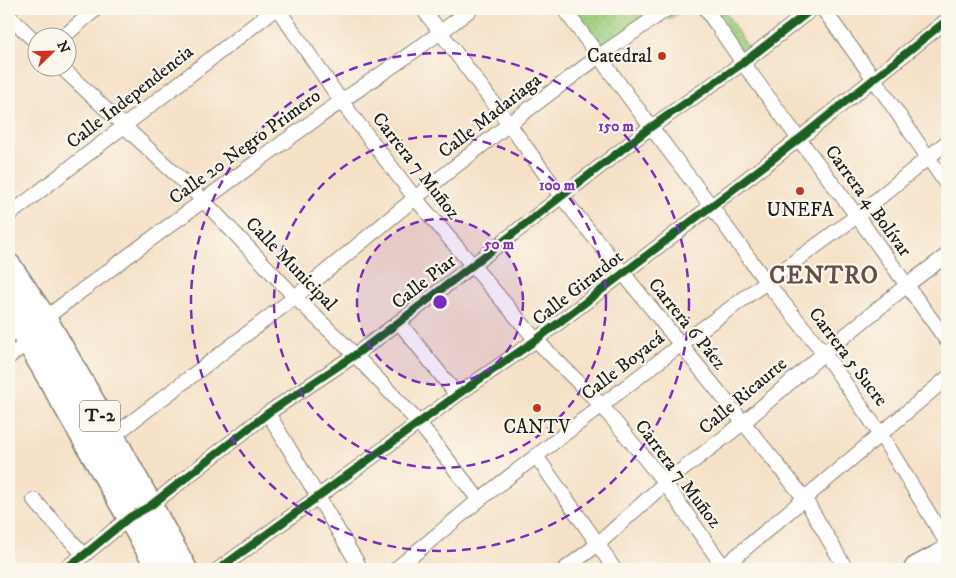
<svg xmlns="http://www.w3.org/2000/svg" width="956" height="578" font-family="'IM FELL DW Pica',serif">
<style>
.green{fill:url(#green-dots);stroke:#5c754d}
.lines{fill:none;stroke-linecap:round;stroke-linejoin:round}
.street-casing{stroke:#887e72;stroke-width:16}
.highway-casing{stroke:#887e72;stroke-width:28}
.street{stroke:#fff;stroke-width:14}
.highway{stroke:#fff;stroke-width:25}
.cycleway-casing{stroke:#fbf7ec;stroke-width:11}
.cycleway{stroke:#1b5e20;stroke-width:8}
.ring{fill:none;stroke:#7b2cbf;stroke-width:2.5;stroke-dasharray:9 6}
.poi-dot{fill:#c8321e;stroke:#fbf7ec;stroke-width:2}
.labels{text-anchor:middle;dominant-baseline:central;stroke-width:4.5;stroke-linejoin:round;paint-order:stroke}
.shield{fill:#fbf7ec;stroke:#5f5e5a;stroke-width:1}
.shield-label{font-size:18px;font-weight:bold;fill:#1c1c1c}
.poi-label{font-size:19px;fill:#1c1c1c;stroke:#fbf7ec}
.street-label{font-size:19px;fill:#1c1c1c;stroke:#fbf7ec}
.district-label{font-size:24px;font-weight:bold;letter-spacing:1px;fill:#634f49;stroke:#fbf7ec}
.centre{fill:#7b2cbf;stroke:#fbf7ec;stroke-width:2.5}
.ring-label{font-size:15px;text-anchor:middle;font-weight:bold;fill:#7b2cbf;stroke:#fbf7ec;stroke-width:4.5;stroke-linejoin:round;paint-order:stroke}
</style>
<defs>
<pattern id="green-dots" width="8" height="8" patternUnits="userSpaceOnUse" patternTransform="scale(1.25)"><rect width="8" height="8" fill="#9dce7e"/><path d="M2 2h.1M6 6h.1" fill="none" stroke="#87b06c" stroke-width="1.8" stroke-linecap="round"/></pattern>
</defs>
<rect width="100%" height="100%" fill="#fbf7ec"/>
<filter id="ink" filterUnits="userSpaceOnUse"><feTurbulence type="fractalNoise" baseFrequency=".02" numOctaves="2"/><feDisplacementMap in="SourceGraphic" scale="10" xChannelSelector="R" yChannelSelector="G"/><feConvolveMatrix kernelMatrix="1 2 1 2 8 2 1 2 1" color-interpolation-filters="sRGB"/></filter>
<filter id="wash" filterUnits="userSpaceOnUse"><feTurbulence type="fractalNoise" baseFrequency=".0096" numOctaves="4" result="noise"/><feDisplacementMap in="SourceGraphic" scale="20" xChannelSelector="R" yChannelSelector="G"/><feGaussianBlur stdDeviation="1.12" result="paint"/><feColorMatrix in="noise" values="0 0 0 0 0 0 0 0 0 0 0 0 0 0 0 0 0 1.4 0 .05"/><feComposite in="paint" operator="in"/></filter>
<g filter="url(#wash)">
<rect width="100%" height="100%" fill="#f5e1c7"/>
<g class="green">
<path d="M564,9H683L669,20L663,12L599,56Z"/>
<path d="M695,9H723L749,49L743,63Z"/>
</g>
</g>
<g filter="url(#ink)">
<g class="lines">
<g class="street-casing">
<g id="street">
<path d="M278,9L341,101L415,198L536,340L602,406L665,483L725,569"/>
<path d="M423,9L509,124L561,196L805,499L846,569"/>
<path d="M564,9L651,127L711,206L767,283L824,353L881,435L947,543"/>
<path d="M706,9L743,63L799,139L857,216L947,341"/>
<path d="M823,9L874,79L947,185"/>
<path d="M9,16L38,44"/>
<path d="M62,38L96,9"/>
<path d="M62,68L203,200L295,297L355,355L419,423L479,500"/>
<path d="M9,215L275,9"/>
<path d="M44,319C134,251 225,184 316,119C368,82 422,48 471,9"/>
<path d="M399,322L457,395"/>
<path d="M9,357L29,341"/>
<path d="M268,413L361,569"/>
<path d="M112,437L295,297L415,198L509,124L599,56L667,9"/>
<path d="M536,456L598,544L614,569"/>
<path d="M34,500L84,555"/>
<path d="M64,569L84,555L130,517L150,506L268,413L355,355L399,322L651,127L743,63L812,9"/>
<path d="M219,569L457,395L536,340L799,139L947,20"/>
<path d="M396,569L479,500L680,345L857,216L947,142"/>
<path d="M565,569L598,544L665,483L743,423L824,353L907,285L947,255"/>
<path d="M721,569L947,378"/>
</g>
</g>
<g class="highway-casing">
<g id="highway">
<path d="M9,267L44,319L112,437L184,569"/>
<path d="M9,309L29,341L160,569"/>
<path d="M917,569L947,553"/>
</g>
</g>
<use href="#street" class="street"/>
<use href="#highway" class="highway"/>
<g class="cycleway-casing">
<g id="cycleway">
<path d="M64,569L84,555L130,517L150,506L268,413L355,355L399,322L651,127L743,63L812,9"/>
<path d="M219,569L457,395L536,340L799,139L947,20"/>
</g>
</g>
<use href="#cycleway" class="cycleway"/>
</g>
</g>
<circle cx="440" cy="302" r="83" fill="#7b2cbf" fill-opacity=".12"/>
<g class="ring">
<circle cx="440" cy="302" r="83"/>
<circle cx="440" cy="302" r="166"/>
<circle cx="440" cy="302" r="249"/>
</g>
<g class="poi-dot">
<circle cx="662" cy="56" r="5"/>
<circle cx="800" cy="191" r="5"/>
<circle cx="537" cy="408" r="5"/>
</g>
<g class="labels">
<rect class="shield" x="80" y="400.5" width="40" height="31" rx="4"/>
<g class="shield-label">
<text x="100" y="416">T-2</text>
</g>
<g class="poi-label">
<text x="652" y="56" text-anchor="end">Catedral</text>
<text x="800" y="210">UNEFA</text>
<text x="537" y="427">CANTV</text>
</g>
<g class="street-label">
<text transform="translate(130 97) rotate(-38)">Calle Independencia</text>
<text transform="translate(490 116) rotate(-38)">Calle Madariaga</text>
<text transform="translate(245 147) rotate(-36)">Calle 20 Negro Primero</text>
<text transform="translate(416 166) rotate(52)">Carrera 7 Muñoz</text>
<text transform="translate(868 201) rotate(54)">Carrera 4 Bolívar</text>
<text transform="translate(291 264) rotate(46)">Calle Municipal</text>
<text transform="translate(424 282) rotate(-38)">Calle Piar</text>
<text transform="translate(578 288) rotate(-38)">Calle Girardot</text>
<text transform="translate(687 324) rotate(51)">Carrera 6 Páez</text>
<text transform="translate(848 357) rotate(53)">Carrera 5 Sucre</text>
<text transform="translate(623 366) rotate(-38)">Calle Boyacá</text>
<text transform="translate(743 396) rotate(-40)">Calle Ricaurte</text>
<text transform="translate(678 474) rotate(53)">Carrera 7 Muñoz</text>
</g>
<g class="district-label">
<text x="824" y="276">CENTRO</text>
</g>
</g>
<circle cx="440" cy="302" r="8" class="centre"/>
<g class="ring-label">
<text x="616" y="131">150 m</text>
<text x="557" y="190">100 m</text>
<text x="499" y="249">50 m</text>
</g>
<rect width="956" height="578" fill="none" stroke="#fbf7ec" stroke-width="30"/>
<g transform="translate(52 52) rotate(67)"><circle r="24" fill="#fbf7ec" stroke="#a29f99"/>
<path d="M0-4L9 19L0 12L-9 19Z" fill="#c8321e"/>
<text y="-8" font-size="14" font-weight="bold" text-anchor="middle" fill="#1c1c1c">N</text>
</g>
</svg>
